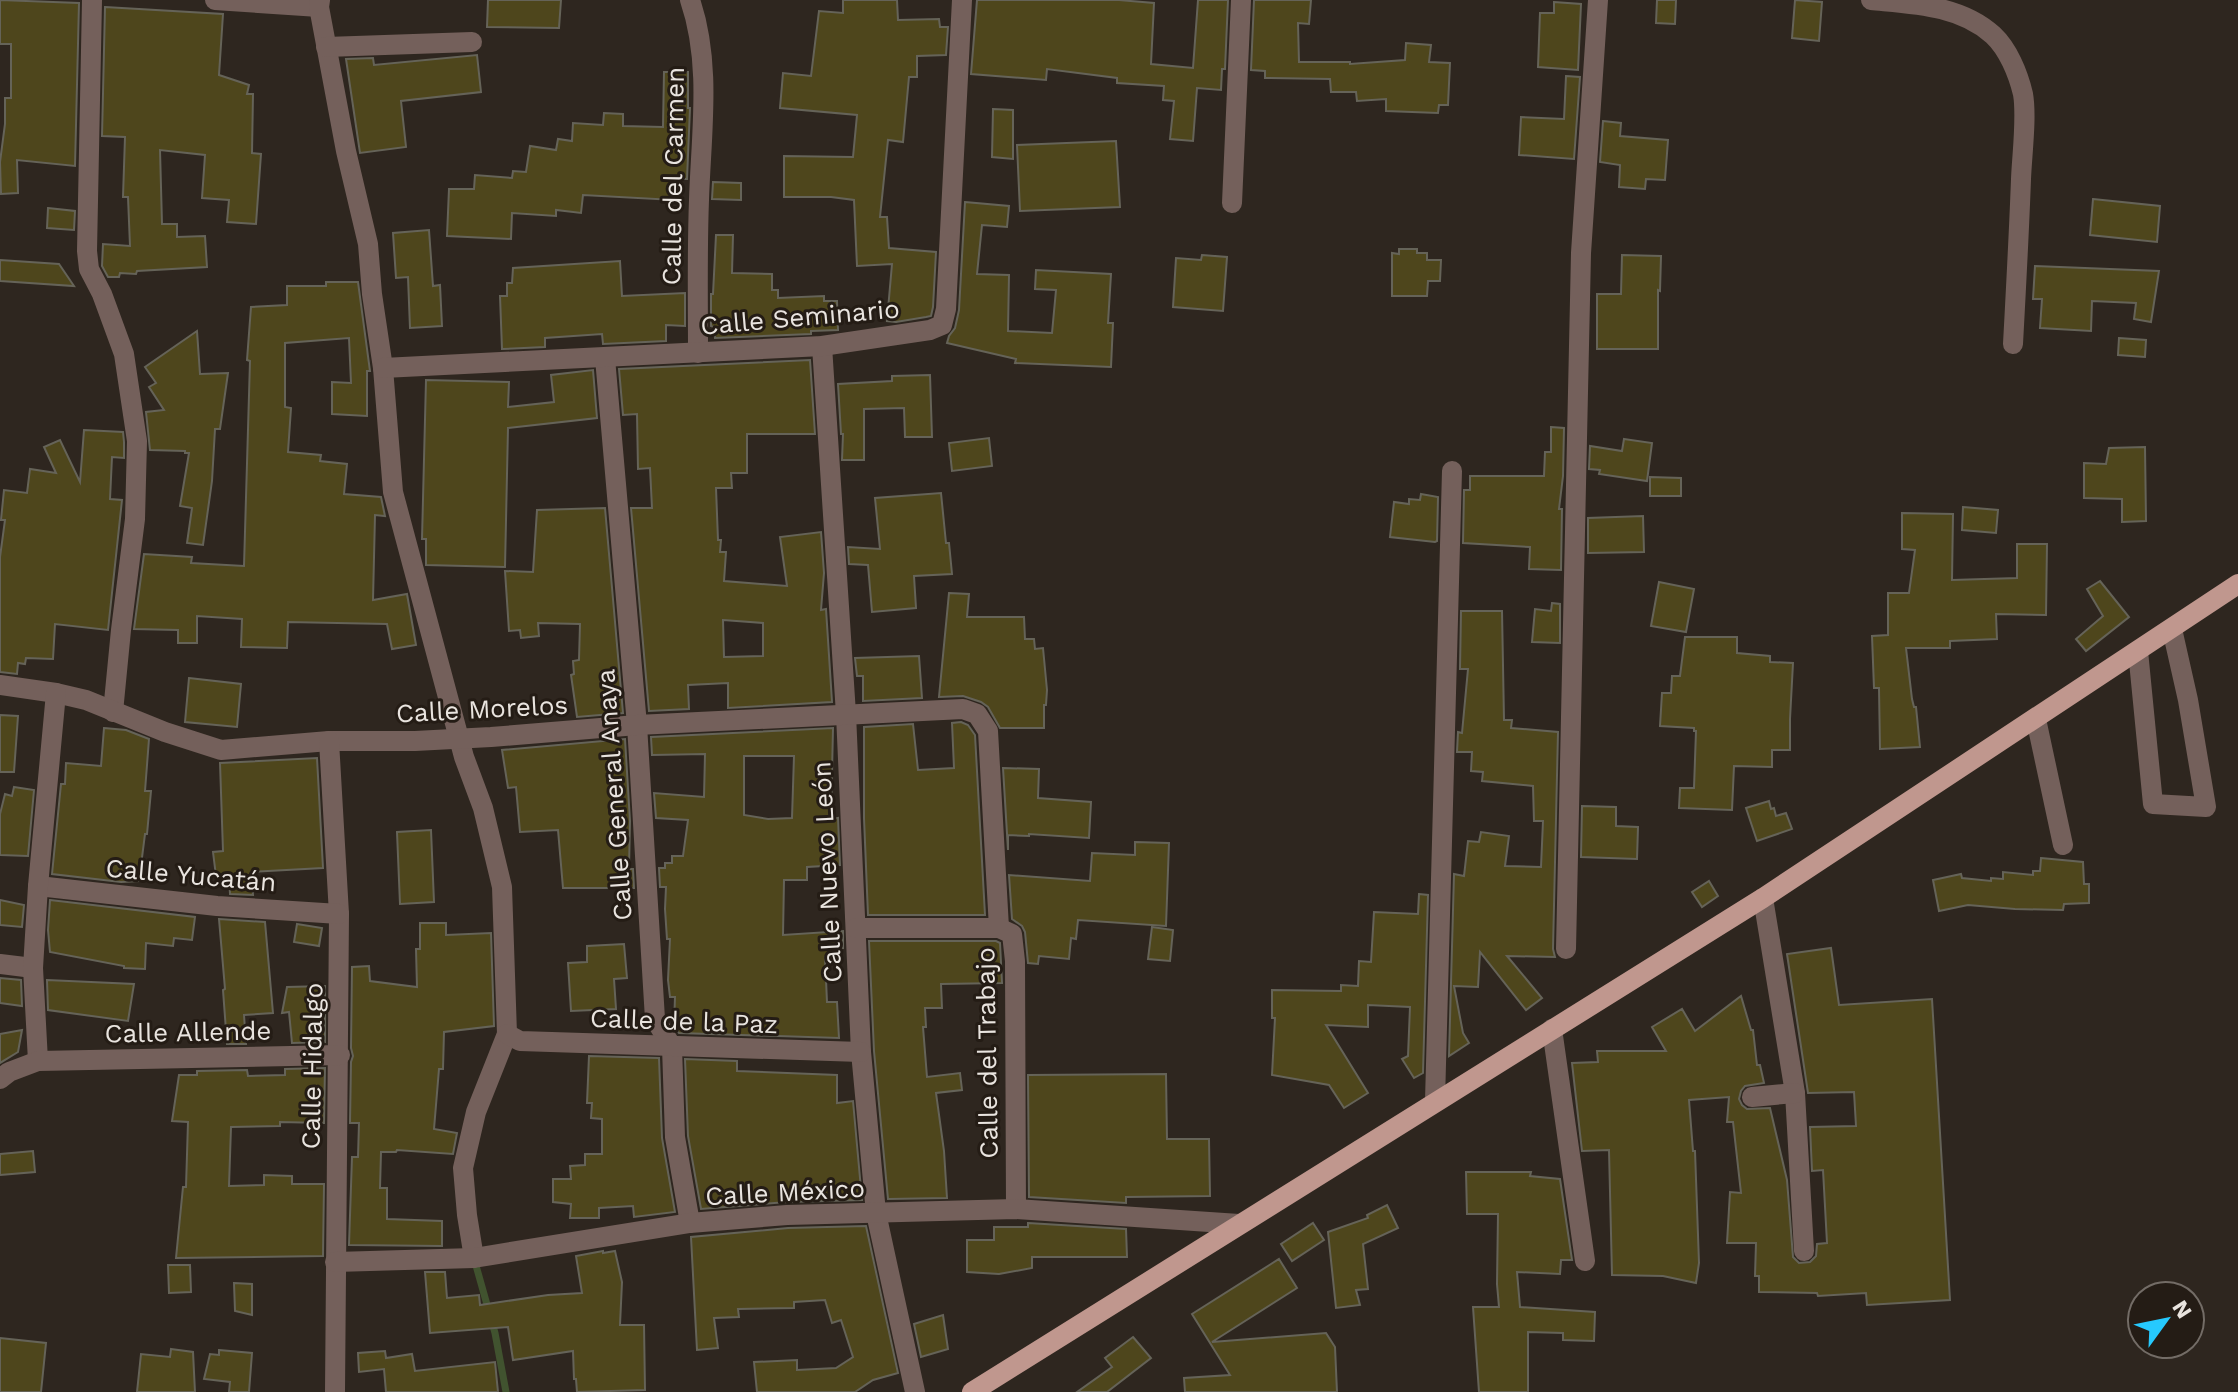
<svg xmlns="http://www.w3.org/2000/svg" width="2238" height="1392" font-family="'Work Sans',sans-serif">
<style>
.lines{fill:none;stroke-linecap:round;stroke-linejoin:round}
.stream{stroke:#41532f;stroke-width:7}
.building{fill:#4e461c;stroke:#656358;stroke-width:2;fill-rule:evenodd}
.minor{stroke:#74605b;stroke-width:20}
.major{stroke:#c0978e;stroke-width:20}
.labels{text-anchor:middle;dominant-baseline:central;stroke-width:6;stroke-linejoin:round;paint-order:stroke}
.street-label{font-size:26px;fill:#e9e4df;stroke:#241c15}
</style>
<rect width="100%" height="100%" fill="#2e261f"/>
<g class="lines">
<path class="stream" d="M475,1262L495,1333L506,1392"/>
</g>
<g class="building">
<path d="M0,0L79,3L75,166L17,160L18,193L1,194L0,162L5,124V98H11V44H0Z"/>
<path d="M488,0H561L559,28L487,27Z"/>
<path d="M843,0H897L898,20L939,19L940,27H948L946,55L917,56V77H909L903,142L888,140L880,217H887L889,248L936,252L933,307L931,316L926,317L896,322L887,321L892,264L857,266L854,200L831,197H784V156L853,157L857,115L780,108L783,73L811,76L819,11L843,13Z"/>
<path d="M977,0H1119L1154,3L1151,64L1193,68L1198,0H1228L1225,69H1222L1221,90L1197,88L1193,141L1170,139L1174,101L1163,100L1164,86L1117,83V78L1047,69L1046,80L971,74Z"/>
<path d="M1254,0H1311L1309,24L1298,23L1299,62H1350V64L1405,60L1406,43L1431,45L1429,62L1450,63L1448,105H1439L1438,113L1386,111V99L1357,101L1356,92H1331L1330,79L1265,78V71L1251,70Z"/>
<path d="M1657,0H1676L1675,24L1656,23Z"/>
<path d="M1795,0L1822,2L1819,41L1792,38Z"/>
<path d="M1554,2L1581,4L1578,70L1538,67L1540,13H1554Z"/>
<path d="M105,7L223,14L219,75L249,85L247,94H253L252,153L261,154L256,224L227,222L229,200L202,198L205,155L160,150L162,224H177V237L205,236L207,267L137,271L136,274L120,273L119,277H108L102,266L103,244L130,246L128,197H123L125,137L102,136Z"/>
<path d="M477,55L481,92L401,101L406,147L360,153L346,59L373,58L374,65Z"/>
<path d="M664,72H688V108H690L687,179H675L674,200L583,195L581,213L556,210V216L512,213L511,239L447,236L449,189H474L475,175L512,178L513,171L526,172L530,146L556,150L558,139L572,141L573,123L603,125L604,113L623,114V126L663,127Z"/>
<path d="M1566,76L1580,77L1574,159L1519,155L1521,117L1564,119Z"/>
<path d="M993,109L1013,110V159L992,157Z"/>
<path d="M1603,121L1621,123L1620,136L1668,140L1665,180L1646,179L1645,189L1619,187L1620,165L1600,162Z"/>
<path d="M1116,141L1120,207L1020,211L1017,145Z"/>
<path d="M713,182L741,183V200L712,199Z"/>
<path d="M2093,199L2160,206L2157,242L2090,235Z"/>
<path d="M965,202L1009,206L1007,227L982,225L977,274L1009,275L1008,331L1052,333L1056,290L1035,289L1036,270L1111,274L1108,323H1113L1111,367L1015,363L1016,359L947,343L949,336L955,328L959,310Z"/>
<path d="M48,208L75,211L74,230L47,228Z"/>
<path d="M429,230L433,286L440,285L442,326L410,328L408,277L396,278L393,233Z"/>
<path d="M716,235H733L732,273L772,274V290H778V298L824,296V301H837L838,330L811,331V334L715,338L714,327L711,326V294H713Z"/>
<path d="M1399,249H1417V253H1427V260H1441L1440,281H1428L1427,296H1392V253L1399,254Z"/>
<path d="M1202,255L1227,257L1223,311L1173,307L1176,258L1201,260Z"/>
<path d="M1622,255L1661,256L1660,291L1658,290V349H1597V294H1621Z"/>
<path d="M0,260L59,264L74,286L0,281Z"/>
<path d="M620,261L622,296L685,293V326L666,325V341L603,344L602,334L545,338V347L502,349L500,296H507V283H512L513,268Z"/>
<path d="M2035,266L2159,271L2151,322L2134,319L2136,303L2092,301L2091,331L2040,328L2042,299H2033Z"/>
<path d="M326,282H358L370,371H367V416L332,414V382L351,383L349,338L285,343V407L291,408L288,452L321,455L320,461L347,464L344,494L381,497L385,516L375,515L373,600L407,594L416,645L392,649L387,624L288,622L287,648L241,647L242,619L197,616V643H178V630L134,629L144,554L192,557L191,563L244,566L250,361L247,360L251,307L287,305V286H326Z"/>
<path d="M197,331L200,374L228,373L220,429H215L212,481L203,545L187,543L192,508L180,506L189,453H185V451L150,450L146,412L164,410L149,387L156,383L145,367Z"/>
<path d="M2119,338L2146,340L2145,357L2118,355Z"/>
<path d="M810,360L815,434H747V473H731L732,488H716L718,540H721L720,552H726L724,581L787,586L780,537L821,532L824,573L821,610L826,609L832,702L728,708V683L688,685L689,709L649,711L631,508H652L650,468L638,469L637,414L623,415L619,369ZM723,620L763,623V656L724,657Z"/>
<path d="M593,370L597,418L508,428L505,567L426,565V539H422L426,380L509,382L508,407L554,402L551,375Z"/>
<path d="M930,375L932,437H905L904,408L864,409V460H842L843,434H841L838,384L892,381V376Z"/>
<path d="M1551,427L1564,428L1563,476L1559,509H1562L1561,570L1529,569L1530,547L1463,543L1464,490H1470V476H1544L1545,452H1551Z"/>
<path d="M84,430L123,432L124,442V458L112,457L110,499L122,500L108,630L55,624L53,659L26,658L25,664L18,663L17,674L0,672V557L5,520H1L4,490L27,493L30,469L56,473L44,447L60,440L80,482Z"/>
<path d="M989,438L992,466L952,471L949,443Z"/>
<path d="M1624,439L1652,443L1647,481L1599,474L1600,470L1589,469L1590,446L1622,451Z"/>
<path d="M2145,447L2146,521L2122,522V499L2084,498V463L2106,464L2109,448Z"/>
<path d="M1650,477L1681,478V496H1650Z"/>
<path d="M941,493L946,543H949L952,574L914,576L916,608L872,612L868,565L849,564L848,547L880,549L875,498Z"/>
<path d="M1421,494L1438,497L1437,541L1435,542L1390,537L1394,502L1409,504V499L1420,500Z"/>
<path d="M1963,507L1998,510L1996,533L1962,530Z"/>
<path d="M605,508L623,713L577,717L571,675L574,674L573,661L579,660L580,624L538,623L539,636L521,638L520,630L509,631L505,571L533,572L537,510Z"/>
<path d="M1902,513L1953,514L1952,580L2017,578V544H2047L2046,615L1996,614L1997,639L1950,641V648H1906L1912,699L1914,707H1916L1920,747L1880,749L1879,688H1874L1872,636L1888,635V593H1909L1915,550L1902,549Z"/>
<path d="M1643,516L1644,552L1588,553V518Z"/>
<path d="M2100,581L2129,617L2086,651L2076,639L2103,616L2087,589Z"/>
<path d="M1659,582L1694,589L1686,632L1651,626Z"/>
<path d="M949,593L969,594L967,617H1024L1025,639H1034L1035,649L1043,648L1047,690L1046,705H1044V728H1000L988,707L981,702L963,696L939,697Z"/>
<path d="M1552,603L1560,604V643L1532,642L1535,609L1551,611Z"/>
<path d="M1461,611H1502L1504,720H1512L1511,728L1558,732L1553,949L1555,957L1507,956L1542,998L1526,1010L1480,952L1478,987L1454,986L1463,1033L1469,1043L1449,1056L1454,874L1464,876L1468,841L1479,842L1481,832L1509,836L1505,866L1541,867L1543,821H1534L1533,786L1482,781L1483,772L1471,771L1472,752H1457L1458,732L1462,733L1468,669H1460Z"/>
<path d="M1685,637H1737V653L1770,656V662L1793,663L1790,719V750H1772V767L1734,766L1732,810L1679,808L1680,788H1694L1696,731H1694V728L1660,726L1662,693H1671L1672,676H1680Z"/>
<path d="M919,656L922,698L863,701V676H857L855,658Z"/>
<path d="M189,678L241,684L237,727L185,722Z"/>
<path d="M0,715L18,716L14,772H0Z"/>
<path d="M961,722L968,725L975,735L985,915H868L864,818V727L913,724L918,770L954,768L952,723Z"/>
<path d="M104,728L126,730L149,739L145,791H151L147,834H145L139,881L121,882L52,874L61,784H65L66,763L101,766Z"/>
<path d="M833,728L831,819L838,818L840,865L807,867V880H784L783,935L843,931V948L835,949V957H825L827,1002H837L839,1038L679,1033L674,1026L675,997H670L668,980L670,939H667L665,909L666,887H660L659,868H665V863H672V856H683L688,820L656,818L654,793L704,797L705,754L652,755L651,737ZM744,756H794L792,818L768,819L744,815Z"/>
<path d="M625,739L630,821L629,869H633L634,888H563L558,830L520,832L516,787L508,788L502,750Z"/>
<path d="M317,758L323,868L251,872L253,895L230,894L229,875L216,876L213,852L223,851L220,763Z"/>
<path d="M1003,768L1039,769L1038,798L1091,802L1089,838L1029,834V836L1008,835V850Z"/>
<path d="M14,787L34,790L28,856L0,855V814L5,794L12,796Z"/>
<path d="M1769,801L1771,809L1774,808L1776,816L1786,813L1792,829L1757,841L1746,808Z"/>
<path d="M1582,806L1616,807V826L1638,827L1637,859L1581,857Z"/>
<path d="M431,830L434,902L400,904L397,832Z"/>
<path d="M1135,842L1169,843L1166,926L1078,920L1076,939L1071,938L1069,959L1039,956L1038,964L1028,963L1025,932L1022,926L1012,919L1009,875L1090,881L1092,853L1135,855Z"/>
<path d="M2041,858L2083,862L2084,884H2089V903L2064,904L2063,910L2015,909L1968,905L1939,911L1933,880L1961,874L1962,878L1991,881V878L2003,879V872L2033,875V871H2040Z"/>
<path d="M1709,881L1718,896L1702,907L1692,892Z"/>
<path d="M1419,894L1428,895L1423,1073L1414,1078L1402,1059L1408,1056L1410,1007L1368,1005V1027L1326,1025L1368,1093L1344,1108L1329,1085L1272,1075L1275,1018H1272V990L1341,991V985L1358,986L1359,961L1371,962L1374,912L1418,914Z"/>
<path d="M0,900L24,905L22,927L0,925Z"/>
<path d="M50,900L195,917L192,940L174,938L173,946L146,943L145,969L124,968V966L50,952L48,930Z"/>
<path d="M219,919L265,922L273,1013L244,1015L246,1044H227L223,990L225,989Z"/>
<path d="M420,923H446V935L491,933L494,1026L444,1032L443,1069H439L434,1129L457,1133L453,1154L397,1150L396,1152H381L380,1188H387V1219L442,1221V1246L349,1245L352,1157H358L359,1123H350L351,1062L353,1056L351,1048L352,967L369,966L370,981L417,987L416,949H420Z"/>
<path d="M297,924L322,928L319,946L294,942Z"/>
<path d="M1152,927L1173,930L1170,961L1148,959Z"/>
<path d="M869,941H996L1000,943L1002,983L941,984L942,1008H925L926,1027H923L927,1077L960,1073L962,1090L936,1093L944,1151L947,1198L888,1199L874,1051Z"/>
<path d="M624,944L627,978L614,979L616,1009L571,1011L568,963L587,962V946Z"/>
<path d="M1831,948L1839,1005L1932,999L1950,1300L1867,1305L1866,1293L1818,1296L1817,1293L1759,1292V1276H1755L1756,1243H1727L1730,1192L1741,1193L1733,1122H1727L1729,1097L1689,1100L1693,1151H1695L1699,1263L1696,1283L1663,1276L1612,1275L1609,1150L1582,1151L1572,1063L1598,1062L1597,1051H1666L1652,1027L1682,1009L1695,1031L1741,996L1751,1030H1753L1757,1065H1760L1764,1083L1745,1086L1741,1091L1739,1099L1742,1105L1747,1109L1770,1108L1787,1180L1793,1257L1799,1263L1810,1262L1816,1256L1817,1244L1827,1243L1823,1170L1812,1171L1810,1127L1856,1126L1854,1092L1808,1093L1787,954Z"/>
<path d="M0,978L21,980L22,1006L0,1003Z"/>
<path d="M47,980L134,984L128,1021L48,1010Z"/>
<path d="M325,986V1042L292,1043L289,1012L282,1013L287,987Z"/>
<path d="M22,1030L18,1052L0,1063V1034Z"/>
<path d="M589,1056L659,1058L662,1138L675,1212L634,1217L633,1206L599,1208V1218H570L571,1204L553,1202V1179H571L570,1166L585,1165V1154H602V1119L591,1118L592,1103H587Z"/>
<path d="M685,1059L737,1061V1071L837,1075V1103L853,1101L862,1200L787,1202L701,1209L688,1136Z"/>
<path d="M325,1068L324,1123L280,1122V1126L231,1127L229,1186L264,1185V1175L292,1176V1184H324L323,1256L176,1258L183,1187H186L188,1122L172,1121L179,1075H197V1071L247,1070L248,1076L285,1075V1069Z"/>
<path d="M1166,1074L1167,1139H1209L1210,1196L1126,1197V1203L1029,1197L1028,1075Z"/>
<path d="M33,1151L35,1172L0,1175V1154Z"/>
<path d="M1466,1172H1531L1530,1176L1560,1179L1572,1260H1561L1560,1274L1517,1272L1520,1307L1595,1312L1594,1341L1563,1340V1333L1528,1332V1392H1479L1473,1307H1499L1497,1284L1498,1214H1467Z"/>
<path d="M1387,1205L1398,1228L1363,1244L1368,1289L1356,1290L1360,1305L1336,1308L1328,1232L1368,1218L1367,1215Z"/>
<path d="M1028,1223L1126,1229L1127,1257H1032V1268L999,1274L967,1272V1240H994V1227H1028Z"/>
<path d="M1313,1223L1324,1240L1292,1261L1281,1244Z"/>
<path d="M866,1226L898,1373L873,1380L855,1392H757L754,1362L797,1360V1370L836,1368L853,1357L841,1320L832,1323L825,1300L794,1302V1308L738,1309L739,1317L714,1318L718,1348L697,1350L691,1237L788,1228Z"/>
<path d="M603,1251V1253L615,1251L622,1282L620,1325H644L645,1390L577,1392L576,1379H574L573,1351L513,1360L508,1327L430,1333L425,1272H445L447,1298L479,1295L480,1305L548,1295L582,1293L576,1256Z"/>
<path d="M1279,1259L1297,1288L1212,1342L1326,1333L1335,1347L1337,1392H1185L1184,1378L1230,1375L1192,1314Z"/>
<path d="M168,1265H190L191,1292L169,1293Z"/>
<path d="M234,1283L252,1284V1315L235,1311Z"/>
<path d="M943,1315L948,1349L921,1357L914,1324Z"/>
<path d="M1133,1337L1151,1358L1107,1392H1077L1112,1367L1105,1358Z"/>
<path d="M0,1338L46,1343L41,1392H0Z"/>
<path d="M171,1349L193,1352L195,1392H137L141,1354L170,1357Z"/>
<path d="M219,1350L252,1353L249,1392H229L230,1382L204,1379L210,1354L219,1355Z"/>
<path d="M385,1351L386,1358L412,1354L415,1371L495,1362L498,1392H386L384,1369L359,1372L358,1353Z"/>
</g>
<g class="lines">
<g class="minor">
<path d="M92,0L87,251L89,269L102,294L124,354L137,441L135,519L121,630L113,712"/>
<path d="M215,0L319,7"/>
<path d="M320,0L319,7L346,151L368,244L372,294L383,368L393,492L464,757L483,808L502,887L507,1034L476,1112L463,1168L467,1215L474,1258"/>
<path d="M690,0C712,64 701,134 699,200C697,251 698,302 698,353"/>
<path d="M1871,0C1913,4 1960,5 1993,35C2008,49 2018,73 2023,94C2027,117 2022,154 2021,179C2019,234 2016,289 2013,344"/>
<path d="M326,47L472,42"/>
<path d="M1232,203L1241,0"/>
<path d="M822,346L846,714L861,1052L876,1213L915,1392"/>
<path d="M605,358L637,725L655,1019L672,1047L675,1137L690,1223"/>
<path d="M383,368L822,346L930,330L942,325L946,309L962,0"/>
<path d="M2138,651L2153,804L2206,807L2188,700L2172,629"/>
<path d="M0,685L56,693L86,700L165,732L221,750L329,741H415L491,737L637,725L963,709L977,714L988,731L999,928"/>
<path d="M2036,719L2063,845"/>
<path d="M329,741L339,914L335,1392"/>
<path d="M38,886L217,906L339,914"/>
<path d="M1763,898L1795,1093L1804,1251"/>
<path d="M856,928H999L1012,934L1015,961L1016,1209"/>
<path d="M1566,949L1581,253L1598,0"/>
<path d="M0,964L33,968"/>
<path d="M1552,1029L1585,1261"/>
<path d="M507,1034L520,1041L861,1052"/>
<path d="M38,1061L33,968L38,886L56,693"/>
<path d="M0,1079L9,1072L38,1061L340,1055"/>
<path d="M1752,1097L1795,1093"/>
<path d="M1435,1101L1452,471"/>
<path d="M335,1262L474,1258L690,1223L787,1215L1016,1209L1239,1224"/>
</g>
<path class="major" d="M972,1392L1763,898L2238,584"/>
</g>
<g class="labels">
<g class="street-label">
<text transform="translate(673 176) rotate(-89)">Calle del Carmen</text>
<text transform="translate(800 317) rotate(-5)">Calle Seminario</text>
<text transform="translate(482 709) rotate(-3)">Calle Morelos</text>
<text transform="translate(614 795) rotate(-94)">Calle General Anaya</text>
<text transform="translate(827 872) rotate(-93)">Calle Nuevo León</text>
<text transform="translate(191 875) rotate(5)">Calle Yucatán</text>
<text transform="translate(684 1021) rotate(2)">Calle de la Paz</text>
<text transform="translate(188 1032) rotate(-1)">Calle Allende</text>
<text transform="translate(987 1053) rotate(-91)">Calle del Trabajo</text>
<text transform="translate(312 1066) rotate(-89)">Calle Hidalgo</text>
<text transform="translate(785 1192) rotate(-3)">Calle México</text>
</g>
</g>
<g transform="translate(2166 1320) rotate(57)"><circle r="38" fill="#241c15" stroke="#736c66" stroke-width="2"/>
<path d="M0-6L14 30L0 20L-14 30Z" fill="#26c9fe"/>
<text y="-12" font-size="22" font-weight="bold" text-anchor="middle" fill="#e9e4df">N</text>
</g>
</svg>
